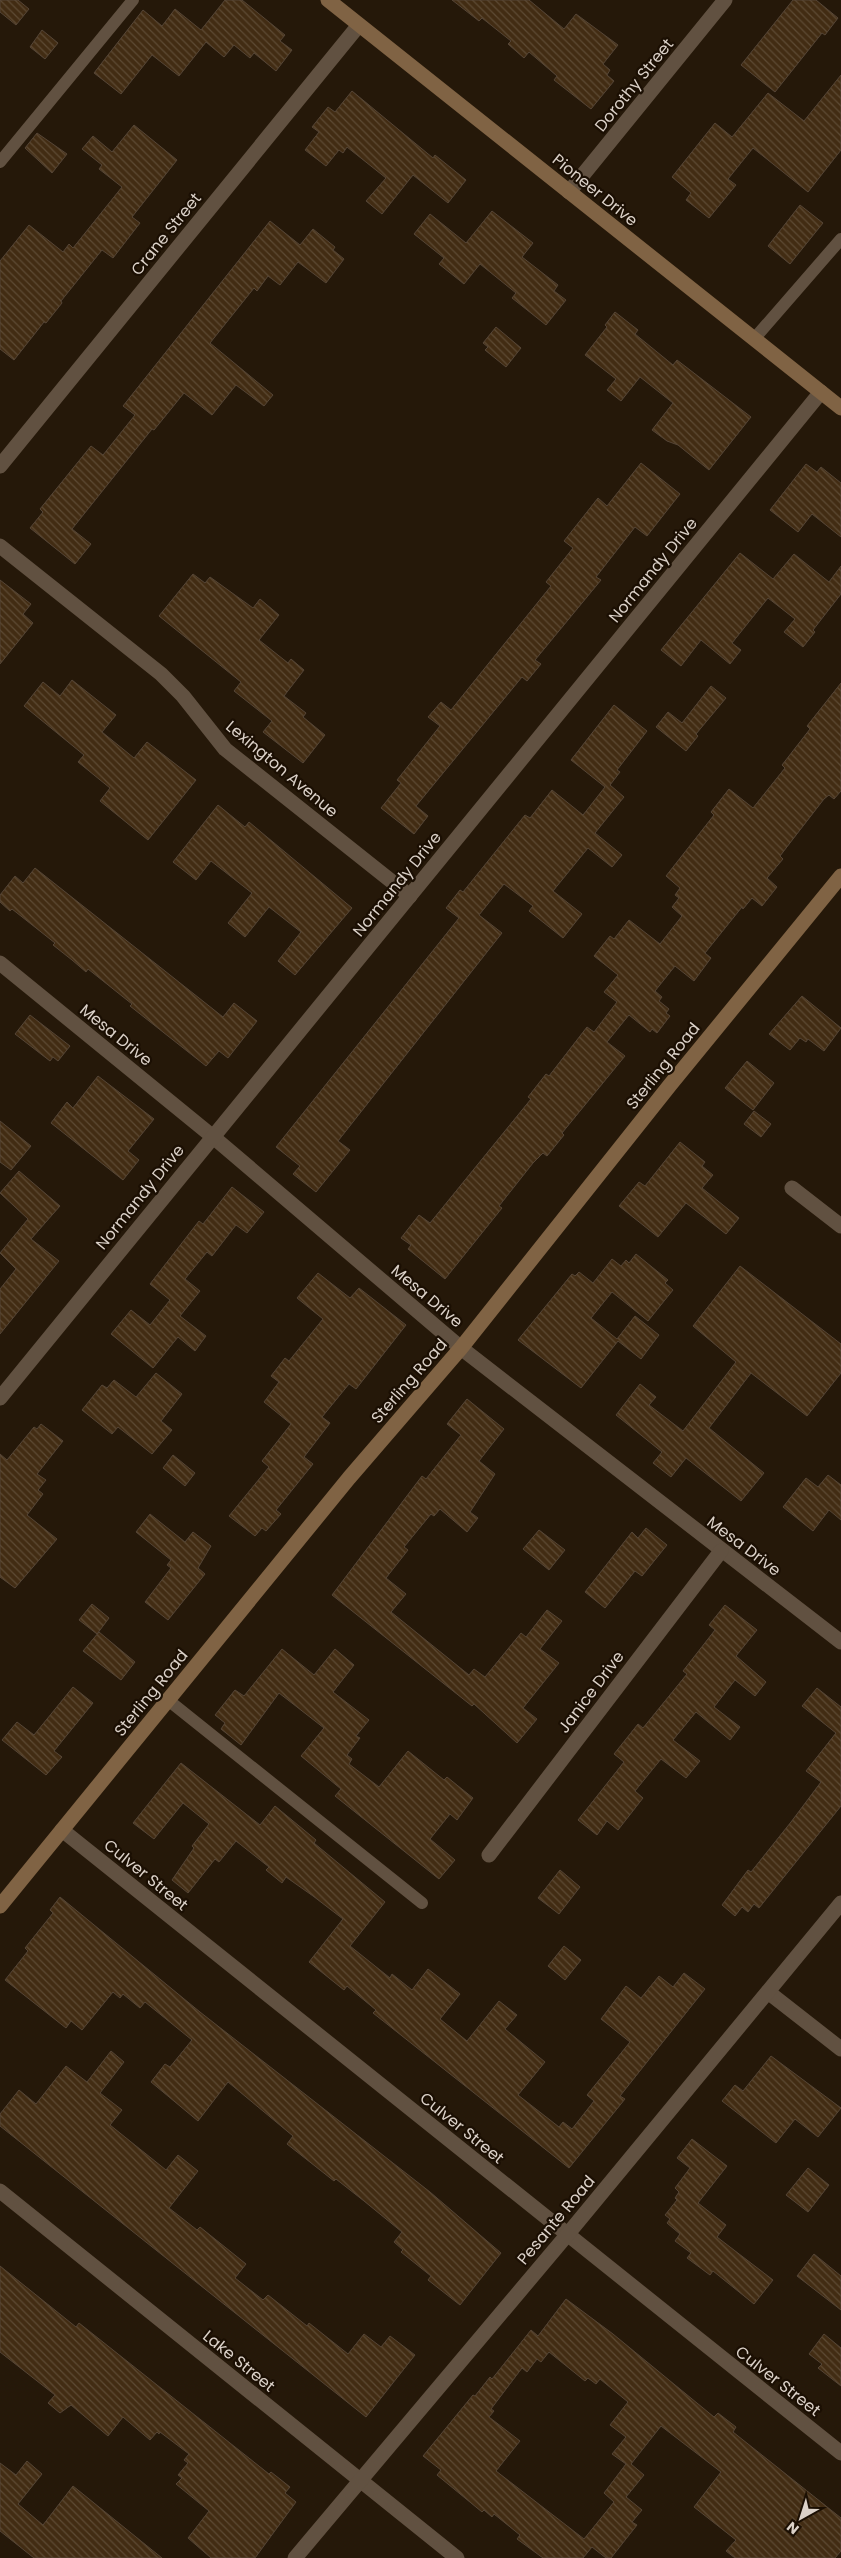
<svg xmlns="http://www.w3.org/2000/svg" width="841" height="2558" font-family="Poppins,sans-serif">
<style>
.building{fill:url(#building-back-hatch);stroke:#554536;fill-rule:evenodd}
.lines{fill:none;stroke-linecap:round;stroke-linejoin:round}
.lane{stroke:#615141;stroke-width:12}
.street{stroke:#615141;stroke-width:15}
.secondary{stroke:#806344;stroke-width:15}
.labels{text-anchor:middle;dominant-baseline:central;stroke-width:4.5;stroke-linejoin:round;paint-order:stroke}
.street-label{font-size:16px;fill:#dbd1c8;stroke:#1b0f03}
</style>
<defs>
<pattern id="building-back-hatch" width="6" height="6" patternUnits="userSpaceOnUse" patternTransform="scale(1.25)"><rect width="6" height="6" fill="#422c13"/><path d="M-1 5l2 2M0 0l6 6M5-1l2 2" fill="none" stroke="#5d4a34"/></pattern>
</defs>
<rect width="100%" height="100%" fill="#251809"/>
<g class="building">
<path d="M0,0H18L29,9L16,25L0,12Z"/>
<path d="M225,0H242L285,35L280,41L292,50L276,71L254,53L250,58L234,45L224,57L206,42L179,76L152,55L121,94L94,73L143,10L162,26L175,9L201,30Z"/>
<path d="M452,0H529L564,29L576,14L618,45L603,64L610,70L607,75L614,81L591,109L554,80L557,76L529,52L524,58L508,44L511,41L482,18L479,21Z"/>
<path d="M793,0H816L838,18L825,35L822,33L775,92L741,65Z"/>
<path d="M42,30L58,43L45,59L30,47Z"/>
<path d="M841,75V150L808,192L753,148L728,179L736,185L709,218L686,200L691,193L672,177L715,123L732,137L768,93L804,121Z"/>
<path d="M352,91L433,158L435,155L466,180L448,203L413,175L382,214L366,201L386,178L347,147L343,153L339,150L326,166L305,150L319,132L312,127L328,107L335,112Z"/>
<path d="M134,125L177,160L132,217L140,223L113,258L102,250L61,301L62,303L46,323L44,322L14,360L0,349V261L29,225L63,252L69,244L73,248L122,187L99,169L102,165L82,149L93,136L112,152Z"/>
<path d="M37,133L67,154L52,173L25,148Z"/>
<path d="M800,205L823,223L790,264L768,246Z"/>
<path d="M492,211L533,243L522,257L558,285L554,291L566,300L546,325L512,298L516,293L480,264L464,284L439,264L444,258L414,234L430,214L466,243Z"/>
<path d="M270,221L300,245L313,229L335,247L333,250L344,259L326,283L298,262L280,285L268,276L257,291L254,288L210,343L273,395L264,406L236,385L212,415L184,393L154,430L152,429L72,529L91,544L75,564L30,528L43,512L40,509L91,446L103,455L135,415L123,406Z"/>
<path d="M615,312L638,330L635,334L673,365L677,360L751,417L709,470L678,445L667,441L652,430L673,403L640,377L621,401L607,390L616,379L585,355L607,327L605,325Z"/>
<path d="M496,327L521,348L506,367L485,350L488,347L483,343Z"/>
<path d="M641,463L680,494L647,536L635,527L596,577L601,580L535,660L541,664L527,681L522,677L416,806L428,816L414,834L381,808L401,783L397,780L440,726L428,717L441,702L451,710L551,586L546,582L573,548L564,541L598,498L607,506Z"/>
<path d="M806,464L817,472L821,467L841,483V537L812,514L798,532L770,510Z"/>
<path d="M740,553L773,579L794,554L829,582L841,566V594L813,630L815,632L803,647L784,632L795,619L768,598L732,643L741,650L730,664L701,640L681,666L661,650Z"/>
<path d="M193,574L205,583L210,577L253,608L260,599L279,615L259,640L288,663L291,659L304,670L284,696L306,713L303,717L325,735L303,763L263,732L272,721L234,691L241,682L159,616Z"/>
<path d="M0,580L31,604L23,614L33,623L0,664Z"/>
<path d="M72,680L116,715L102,732L134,758L147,742L196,780L148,840L100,801L110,788L78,762L84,755L24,706L43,682L60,696Z"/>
<path d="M841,683V791L834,799L829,795L824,799L793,839L780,856L783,859L767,878L777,887L762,906L752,898L743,909L742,907L705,953L711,958L694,981L675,966L655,991L662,997L659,1001L669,1009L666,1013L670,1016L657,1033L652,1029L650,1032L629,1015L607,1042L625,1056L562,1133L564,1135L547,1156L543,1153L533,1163L499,1206L502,1208L445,1279L408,1249L411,1245L401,1238L419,1215L430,1223L531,1099L528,1097L546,1074L549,1076L587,1027L594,1032L617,1002L604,992L618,975L594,956L610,936L614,939L629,920L660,944L682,916L672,907L679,898L675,895L680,888L666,876L714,815L711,812L729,789L753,808L785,768L782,765L810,729L807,726Z"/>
<path d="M711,686L726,698L696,734L698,736L686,751L656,727L668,712L682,723Z"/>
<path d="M614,705L647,731L617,770L620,772L610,785L624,797L595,833L622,855L612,867L588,848L553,891L582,914L563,938L529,911L533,906L504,884L479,915L502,933L338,1141L350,1150L316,1192L293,1174L300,1166L276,1147L459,918L446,908L460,890L463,892L525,815L530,818L552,790L583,815L605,787L571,760Z"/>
<path d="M218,805L245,827L249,822L352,908L295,975L278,961L301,932L269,907L245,937L228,923L252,893L211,861L196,880L173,862Z"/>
<path d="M35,868L223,1017L234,1003L257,1021L228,1058L219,1051L206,1066L130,1006L132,1004L88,969L86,972L72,960L53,945L55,943L12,909L10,911L0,902V895L15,876L23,883Z"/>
<path d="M802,996L841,1028L824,1051L808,1039L806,1042L800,1038L790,1050L769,1034Z"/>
<path d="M30,1015L70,1046L58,1061L53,1057L50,1061L15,1034Z"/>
<path d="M747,1061L774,1083L753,1110L725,1088Z"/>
<path d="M98,1076L154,1119L128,1151L139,1160L123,1180L51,1123L67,1102L73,1108Z"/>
<path d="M754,1111L771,1124L761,1137L744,1124Z"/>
<path d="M0,1121L31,1146L11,1170L0,1162Z"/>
<path d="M680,1142L705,1162L702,1166L713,1175L702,1188L739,1218L726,1234L686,1203L658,1237L619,1206L639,1182L645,1186Z"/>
<path d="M19,1171L60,1206L31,1239L59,1261L0,1334V1289L16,1269L0,1253L28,1219L0,1193Z"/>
<path d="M232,1187L264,1212L247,1233L236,1225L212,1256L207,1252L185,1279L200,1291L180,1316L206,1336L195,1351L178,1337L153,1368L111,1334L131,1310L150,1325L170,1300L150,1284L199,1221L203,1224Z"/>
<path d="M636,1254L668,1280L665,1283L673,1290L648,1321L612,1292L591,1318L617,1339L635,1316L659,1335L641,1359L618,1341L581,1388L518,1340L572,1274L575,1276L579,1272L593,1283L612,1259L621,1266L626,1260L629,1263Z"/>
<path d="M740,1266L841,1344V1373L807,1416L751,1373L709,1428L764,1473L741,1501L686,1458L671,1477L653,1463L662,1452L616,1415L640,1384L656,1397L649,1405L683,1431L736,1362L693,1326Z"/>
<path d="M318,1273L350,1298L359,1288L406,1325L356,1389L349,1384L322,1417L330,1423L304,1457L313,1464L276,1510L281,1514L266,1531L262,1528L255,1536L229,1516L269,1467L262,1461L291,1424L264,1402L279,1382L271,1376L285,1358L289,1361L323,1319L297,1298Z"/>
<path d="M156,1373L182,1394L161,1421L172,1430L152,1454L118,1427L112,1434L82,1410L102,1385L107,1388L114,1380L136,1397Z"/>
<path d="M467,1399L504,1429L479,1461L495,1474L470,1512L478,1518L467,1532L440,1509L434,1516L431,1514L404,1547L408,1550L386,1578L406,1594L391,1612L469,1675L474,1669L485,1677L521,1633L526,1637L547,1610L562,1621L540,1649L559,1663L523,1708L537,1719L517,1743L474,1704L472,1706L332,1595L422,1476L426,1479L461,1435L447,1424Z"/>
<path d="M41,1424L63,1441L37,1474L46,1480L38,1490L43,1494L27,1515L57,1539L15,1588L0,1577V1454L7,1460L34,1427L37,1429Z"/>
<path d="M173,1455L195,1473L185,1486L163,1468Z"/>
<path d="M828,1475L841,1485V1520L829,1510L813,1531L783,1507L806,1478L818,1487Z"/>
<path d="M150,1514L185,1542L193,1532L211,1546L198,1568L205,1574L168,1620L145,1602L171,1568L167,1565L171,1560L136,1532Z"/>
<path d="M646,1528L667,1545L642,1576L635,1571L605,1608L585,1592L632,1532L638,1538Z"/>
<path d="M539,1530L565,1550L549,1570L523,1549Z"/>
<path d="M92,1604L109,1618L97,1634L79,1620Z"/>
<path d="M725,1605L757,1630L736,1656L766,1682L755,1696L735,1680L714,1707L740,1727L730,1740L696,1712L673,1740L700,1761L686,1778L661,1759L635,1791L643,1798L618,1830L607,1821L597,1835L578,1820L624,1762L614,1754L638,1724L643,1728L687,1674L683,1671L715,1630L709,1625Z"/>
<path d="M99,1632L135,1662L121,1680L83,1651Z"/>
<path d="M282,1649L314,1675L335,1649L354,1665L333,1692L369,1720L356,1736L360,1738L347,1755L352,1759L349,1764L379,1787L408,1751L444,1780L447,1777L473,1798L457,1820L450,1814L430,1839L455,1860L439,1879L335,1796L341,1789L301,1756L324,1728L279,1693L241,1745L221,1729L225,1723L215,1715L235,1690L244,1696Z"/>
<path d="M73,1687L93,1703L54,1751L62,1757L46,1775L2,1740L17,1722L34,1735Z"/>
<path d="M817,1688L841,1707V1806L759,1908L754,1904L748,1912L742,1907L735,1916L722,1905L748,1870L751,1872L791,1822L821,1782L806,1771L836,1733L802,1706Z"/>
<path d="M181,1763L260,1825L275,1806L316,1840L314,1843L385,1902L350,1946L390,1978L392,1974L412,1990L428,1969L460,1994L440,2019L467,2041L499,2001L517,2015L505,2029L545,2062L518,2095L559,2127L563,2122L572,2129L594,2101L587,2095L630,2042L601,2019L626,1986L641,1998L659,1976L673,1987L684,1973L705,1989L620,2096L625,2099L569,2168L373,2013L376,2010L347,1986L344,1990L309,1962L343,1919L313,1896L286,1877L282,1883L266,1870L269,1867L236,1841L219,1862L215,1859L188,1893L172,1880L194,1848L192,1846L209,1824L183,1803L154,1839L133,1823Z"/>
<path d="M560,1870L580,1887L559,1914L538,1898Z"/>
<path d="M60,1897L200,2012L430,2192L501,2253L460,2305L428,2280L431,2276L401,2252L403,2250L394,2242L402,2232L364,2201L336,2179L334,2181L287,2144L293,2136L228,2082L198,2121L151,2082L165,2064L170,2067L192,2040L145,2002L140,2008L123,1994L120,1998L113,1992L82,2030L71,2021L66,2028L5,1980L28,1951L25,1948L53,1913L50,1910Z"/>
<path d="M564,1946L581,1960L565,1980L548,1966Z"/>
<path d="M111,2051L124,2062L100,2093L122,2110L110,2125L166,2170L178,2155L198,2171L169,2208L197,2230L200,2227L246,2264L235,2278L263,2300L268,2295L307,2326L309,2323L348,2354L364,2334L381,2347L390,2336L415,2355L366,2417L0,2126V2114L19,2090L36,2104L66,2066L87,2082Z"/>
<path d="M771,2056L841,2108L818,2137L795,2119L776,2143L722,2101L735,2085L743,2091Z"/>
<path d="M692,2139L727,2166L698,2203L726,2225L717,2237L773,2280L754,2304L713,2271L710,2275L687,2258L691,2253L675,2241L680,2234L667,2223L670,2219L665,2215L677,2200L675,2198L679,2192L675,2188L690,2168L677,2158Z"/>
<path d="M808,2168L829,2185L808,2212L786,2195Z"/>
<path d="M814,2254L841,2276V2310L797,2276Z"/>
<path d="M0,2266L76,2327L79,2323L269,2474L271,2472L290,2487L285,2493L296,2502L255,2558H211L188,2538L209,2511L176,2484L182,2478L178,2475L188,2463L184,2460L189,2454L160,2432L159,2434L157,2432L150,2440L123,2417L108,2436L71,2405L60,2413L48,2403L55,2395L0,2352Z"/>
<path d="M566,2299L613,2334L714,2417L718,2413L736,2427L733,2432L841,2518V2551L835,2558H735L726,2551L736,2540L694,2507L721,2472L661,2426L631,2464L644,2475L626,2497L642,2510L632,2522L637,2525L611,2558H606L592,2547L583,2558H543L517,2539L520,2535L494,2514L492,2517L484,2510L482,2512L437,2475L441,2470L423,2456L473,2395L475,2396L490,2377L492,2379L531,2330L538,2336ZM549,2352L585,2381L588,2378L596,2384L600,2379L628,2402L610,2425L626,2437L612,2454L626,2464L604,2493L614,2502L584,2539L496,2471L520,2441L489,2417L494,2411L491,2409L522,2368L527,2372L537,2359L541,2362Z"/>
<path d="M824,2334L841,2348V2386L818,2368L822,2364L809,2354Z"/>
<path d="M27,2461L42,2474L18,2504L43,2525L73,2486L162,2558H34L0,2531V2463L16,2475Z"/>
</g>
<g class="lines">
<g class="lane">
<path d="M0,162L133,0"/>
<path d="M754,339L841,239"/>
<path d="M168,1700L422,1903"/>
</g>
<g class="street">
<path d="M569,192L725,0"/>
<path d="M0,466L359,25"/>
<path d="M0,546L161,674L183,696L225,749L410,896"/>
<path d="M0,963L212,1136L461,1348L841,1642"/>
<path d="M792,1188L841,1226"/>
<path d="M0,1398L821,392"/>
<path d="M62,1830L841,2453"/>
<path d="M489,1855L721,1551"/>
<path d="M768,1992L841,2049"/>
<path d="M0,2191L457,2558"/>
<path d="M295,2558L567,2235L841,1903"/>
</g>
<g class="secondary">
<path d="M328,0L841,408"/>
<path d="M0,1906L349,1478L461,1348L670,1085L841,876"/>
</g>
</g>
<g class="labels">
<g class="street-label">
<text transform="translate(634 85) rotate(-51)">Dorothy Street</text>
<text transform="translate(595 190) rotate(39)">Pioneer Drive</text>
<text transform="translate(166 234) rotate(-51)">Crane Street</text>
<text transform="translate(653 570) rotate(-51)">Normandy Drive</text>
<text transform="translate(282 769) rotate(40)">Lexington Avenue</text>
<text transform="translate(397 884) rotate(-51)">Normandy Drive</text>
<text transform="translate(116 1035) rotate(39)">Mesa Drive</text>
<text transform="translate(663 1066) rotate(-51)">Sterling Road</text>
<text transform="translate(140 1197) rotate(-51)">Normandy Drive</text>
<text transform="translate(427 1296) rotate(40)">Mesa Drive</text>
<text transform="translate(409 1381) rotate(-49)">Sterling Road</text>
<text transform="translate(744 1546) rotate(37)">Mesa Drive</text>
<text transform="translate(591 1692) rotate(-53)">Janice Drive</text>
<text transform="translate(151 1693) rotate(-51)">Sterling Road</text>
<text transform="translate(146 1875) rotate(39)">Culver Street</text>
<text transform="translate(462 2128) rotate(39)">Culver Street</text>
<text transform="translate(556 2220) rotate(-50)">Pesante Road</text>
<text transform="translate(239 2361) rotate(39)">Lake Street</text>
<text transform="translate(778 2381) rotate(38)">Culver Street</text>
</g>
</g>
<g transform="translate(801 2518) rotate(219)" stroke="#1b0f03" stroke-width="4" paint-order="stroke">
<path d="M0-4L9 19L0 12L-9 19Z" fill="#dbd1c8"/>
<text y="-8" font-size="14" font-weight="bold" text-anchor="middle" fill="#dbd1c8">N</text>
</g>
</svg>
